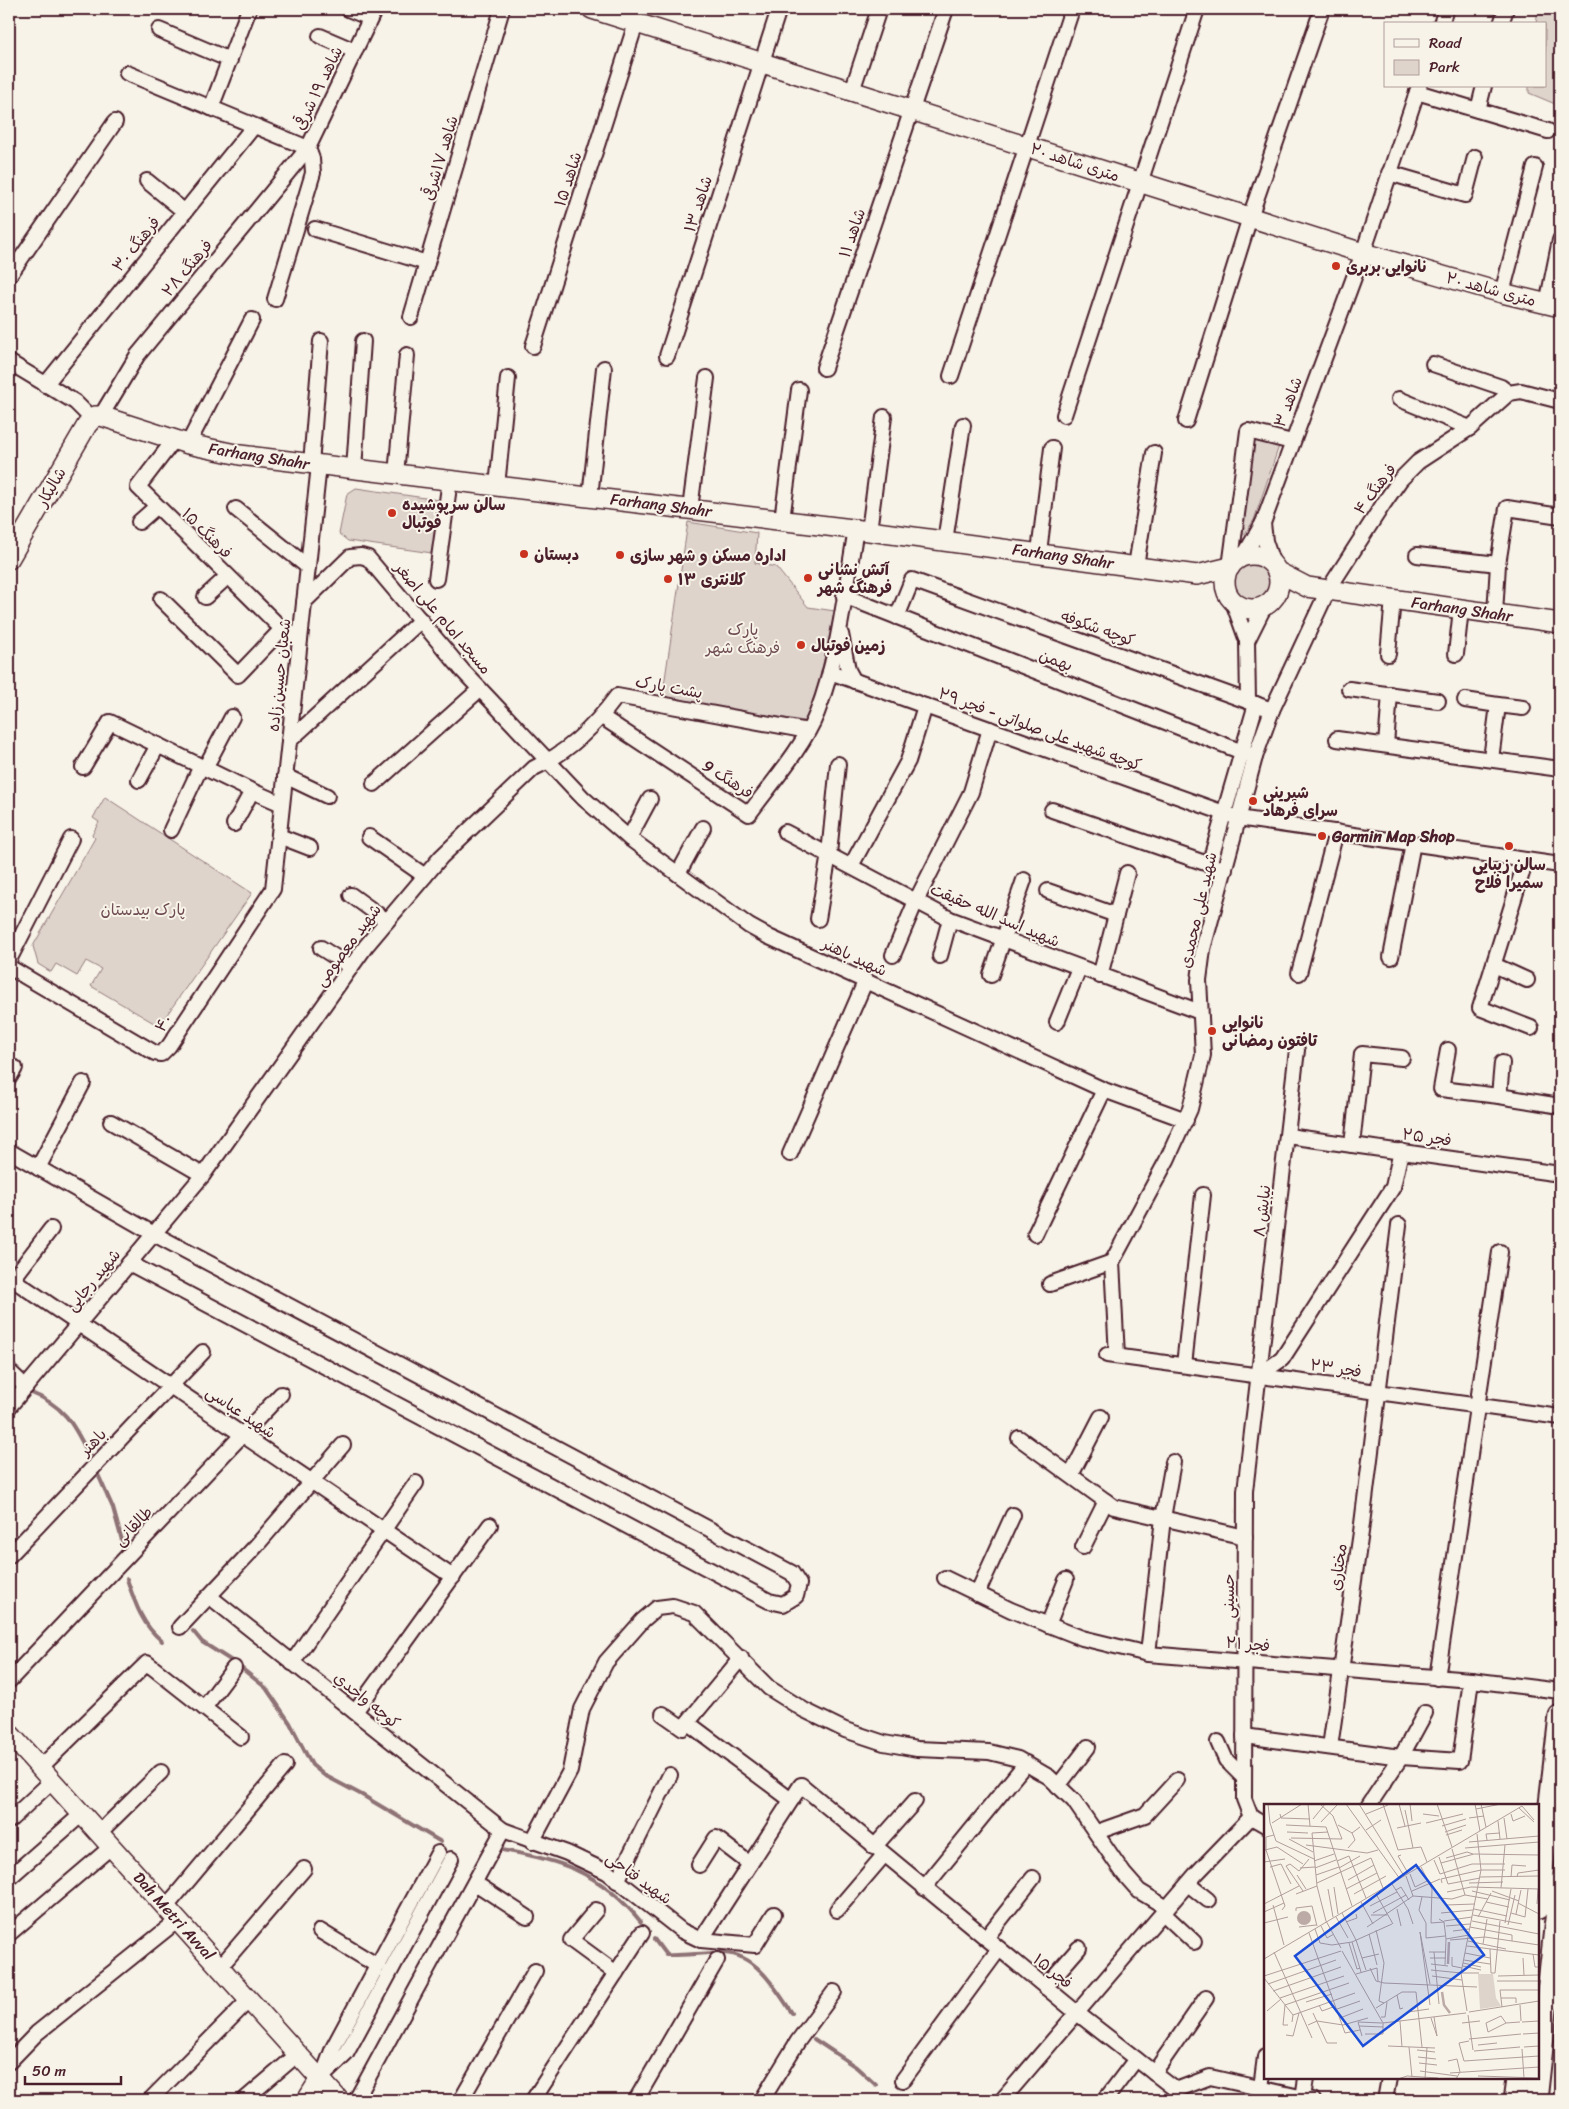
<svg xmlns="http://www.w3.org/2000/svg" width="1569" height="2109" font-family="Sriracha,'Playpen Sans Arabic',sans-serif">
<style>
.green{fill:#ded4cc;stroke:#947a7c}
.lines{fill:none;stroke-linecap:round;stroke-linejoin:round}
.stream{stroke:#8e7275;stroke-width:4}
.street-casing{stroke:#4a1f2b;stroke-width:18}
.secondary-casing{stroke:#4a1f2b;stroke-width:22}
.primary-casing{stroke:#4a1f2b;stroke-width:25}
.street{stroke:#f7f3e8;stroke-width:14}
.secondary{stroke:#f7f3e8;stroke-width:19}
.primary{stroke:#f7f3e8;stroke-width:21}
.poi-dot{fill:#c8321e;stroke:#f7f3e8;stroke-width:2}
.labels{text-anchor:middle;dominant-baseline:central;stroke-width:4;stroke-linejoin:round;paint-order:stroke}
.street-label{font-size:16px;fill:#4a1f2b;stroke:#f7f3e8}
.poi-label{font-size:16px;font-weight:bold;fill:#4a1f2b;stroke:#f7f3e8;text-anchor:start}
.park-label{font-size:16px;fill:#6f4c53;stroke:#f7f3e8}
.inset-river{fill:none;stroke:#bcaaa7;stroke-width:2.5}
.inset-road{fill:none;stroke:#b29e9c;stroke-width:1}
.view{fill:#1d4ed8;fill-opacity:0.15;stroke:#1d4ed8;stroke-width:2.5}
.inset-edge{fill:none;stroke:#4a1f2b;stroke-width:2.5}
</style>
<rect width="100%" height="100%" fill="#f7f3e8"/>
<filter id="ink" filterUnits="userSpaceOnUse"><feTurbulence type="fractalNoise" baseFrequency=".02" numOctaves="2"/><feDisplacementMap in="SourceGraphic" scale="10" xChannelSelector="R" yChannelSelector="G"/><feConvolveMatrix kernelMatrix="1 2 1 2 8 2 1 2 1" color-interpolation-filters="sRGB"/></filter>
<g filter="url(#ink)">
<g class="green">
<path d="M1538,9H1560V106L1529,93V86H1545V24H1536Z"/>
<path d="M1249,433L1281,440L1254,520L1244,535L1235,534Z"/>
<path d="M356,488L439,500L440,526L432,553L348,541L339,534L347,494Z"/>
<path d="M688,522L757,533L755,563L776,567L808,607L835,611L810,722L662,699Z"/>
<circle cx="1252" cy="583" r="27"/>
<path d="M105,797L252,893L159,1026L91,986L101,969L86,961L77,976L56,964L51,972L38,964L33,946L95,838L92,835L99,822L93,818Z"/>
</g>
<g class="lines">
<g class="stream">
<path d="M29,1392C64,1405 73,1423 89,1455"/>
<path d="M96,1470L113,1508L123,1544"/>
<path d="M127,1579C135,1603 142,1625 162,1641"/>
<path d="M193,1631L202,1642L235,1663L266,1688L290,1723L312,1765L324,1775L362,1795L441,1842"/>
<path d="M496,1849C558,1859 600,1871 641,1922"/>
<path d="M654,1939L666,1955C685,1956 705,1952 724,1953C756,1954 776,1989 792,2013"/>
<path d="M814,2039L856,2067L876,2085"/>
</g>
<g class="street-casing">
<g id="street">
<path d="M348,9L370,18"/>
<path d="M1441,24L1446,9"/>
<path d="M1501,24L1506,9"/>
<path d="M159,30L230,60"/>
<path d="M320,36L355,51"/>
<path d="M852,91L879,9"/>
<path d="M1417,92L1548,131"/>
<path d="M211,108L249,9"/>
<path d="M1478,110L1484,86"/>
<path d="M1389,173L1465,195L1475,157"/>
<path d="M147,181L185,212"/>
<path d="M315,229L427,263"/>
<path d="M9,276L115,122"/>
<path d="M1502,293L1535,167"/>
<path d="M275,299L313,173L312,159L308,148L375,9"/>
<path d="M1547,304L1560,240"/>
<path d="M411,317L502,9"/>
<path d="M533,346L636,23"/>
<path d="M667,356L779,9"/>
<path d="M9,362L75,402L86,413"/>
<path d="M1433,364L1501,387L1509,393"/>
<path d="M824,368L946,9"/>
<path d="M951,376L1072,9"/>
<path d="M45,385L254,126"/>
<path d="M1399,399L1470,428"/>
<path d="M1064,415L1197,9"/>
<path d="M101,416L137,356L308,148L127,73"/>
<path d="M1186,421L1250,217L1322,9"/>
<path d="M174,440L138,487L282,629L300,637"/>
<path d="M188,444L252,320"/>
<path d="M311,464L321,341"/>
<path d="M354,469L363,341"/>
<path d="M396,474L407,355"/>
<path d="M497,486L508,378"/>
<path d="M590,497L604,368"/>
<path d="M236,509L308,567"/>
<path d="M690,509L707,378"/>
<path d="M782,520L799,390"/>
<path d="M139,522L156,507"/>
<path d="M869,531L884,417"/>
<path d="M945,541L963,425"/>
<path d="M1039,552L1052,448"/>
<path d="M1417,555L1498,564"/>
<path d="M1243,557L1263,523"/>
<path d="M1273,565L1265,541L1263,523L1363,253L1419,86"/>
<path d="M1136,566L1154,453"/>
<path d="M1230,567L1248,431L1292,442"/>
<path d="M436,579L450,480"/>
<path d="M844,596L1255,757"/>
<path d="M205,597L227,577"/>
<path d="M161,599L238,675L282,629"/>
<path d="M304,602L350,557L361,556L368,558L463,671L583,798L629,838L749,926L769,937L1104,1090L1186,1120"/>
<path d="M1233,602L1247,641L1248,701"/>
<path d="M1495,614L1498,564L1507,508L1560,516"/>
<path d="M897,617L912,580L1272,710"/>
<path d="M841,634L848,670L854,681"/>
<path d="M1247,641L1264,607"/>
<path d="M1388,654L1393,599"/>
<path d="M1456,654L1461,609"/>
<path d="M830,672L1238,818L1560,865"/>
<path d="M1349,689L1438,701"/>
<path d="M1465,700L1498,705"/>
<path d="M602,717L749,814C771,784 804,746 817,713C838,660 846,586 856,529"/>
<path d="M1337,739L1560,769"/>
<path d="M289,741L421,620"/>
<path d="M1386,745L1390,694"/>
<path d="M1491,759L1498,705L1523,708"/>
<path d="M83,767L110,722L252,791L282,804"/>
<path d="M205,768L232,717"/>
<path d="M285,776L327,796"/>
<path d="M139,780L158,745"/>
<path d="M374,784L480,689"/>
<path d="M1052,810L1225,870"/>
<path d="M234,824L252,791"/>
<path d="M171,830L201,766"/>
<path d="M785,832L950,919L1200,1012"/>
<path d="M279,836L310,848"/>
<path d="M369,837L425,876"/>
<path d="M629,838L650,799"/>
<path d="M1526,860L1480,1008L1531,1028"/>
<path d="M1209,865L1256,704"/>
<path d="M851,866L908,761L925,706"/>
<path d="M678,874L703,828"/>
<path d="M1048,891L1116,915"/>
<path d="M351,895L387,921"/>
<path d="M818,919L829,854L838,764"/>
<path d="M321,948L351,967"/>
<path d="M893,955L916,901L971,792L990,729"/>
<path d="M940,956L950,919"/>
<path d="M1391,957L1413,843"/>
<path d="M9,960L71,839"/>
<path d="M1494,965L1527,980"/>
<path d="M9,967L155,1053L161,1054L169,1046L273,889L319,465"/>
<path d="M1299,973L1336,832"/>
<path d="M991,975L1024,880"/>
<path d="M1100,976L1127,873"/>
<path d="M1057,1022L1079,968"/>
<path d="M1448,1050L1441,1089L1499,1096"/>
<path d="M1502,1063L1499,1096L1560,1106"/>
<path d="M9,1078L15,1068"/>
<path d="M111,1122L203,1175"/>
<path d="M1288,1136L1560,1174"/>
<path d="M1352,1145L1362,1054L1402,1058"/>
<path d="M9,1151L154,1234L792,1573L799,1584L796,1596L783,1604L769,1601L129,1263"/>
<path d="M790,1154L865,982"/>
<path d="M38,1168L83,1083"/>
<path d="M1035,1234L1104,1090"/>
<path d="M9,1277L453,1577"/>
<path d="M9,1284L51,1229"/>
<path d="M1050,1284L1112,1262"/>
<path d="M1107,1355L1560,1417"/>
<path d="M1117,1356L1112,1262L1167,1160L1190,1109L1203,1055L1199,980L1203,949L1255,757L1272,710L1328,590L1384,503L1400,480L1418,462L1470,428L1509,393L1521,391L1560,401"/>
<path d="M1184,1365L1203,1195"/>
<path d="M9,1371L26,1387"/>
<path d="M1259,1375L1282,1359L1393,1187L1401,1151"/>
<path d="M9,1407L203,1175L366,946L441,857L534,768C569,752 595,726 617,696L808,731"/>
<path d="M1019,1438L1114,1507L1245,1537"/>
<path d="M1071,1475L1101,1417"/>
<path d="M1083,1547L1106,1501"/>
<path d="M9,1556L203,1352"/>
<path d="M945,1578L1011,1610L1082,1638L1148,1654L1471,1680L1560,1691"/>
<path d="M977,1594L1013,1515"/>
<path d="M209,1596L503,1830L567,1853L607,1872L682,1931L701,1940L755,1945L774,1914"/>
<path d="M1048,1625L1066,1580"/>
<path d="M180,1627L257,1545L343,1445"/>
<path d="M1148,1654L1163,1518L1173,1462"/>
<path d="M292,1663L416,1483"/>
<path d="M1437,1678L1500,1252"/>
<path d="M9,1681L281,1394"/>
<path d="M204,1708L234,1668"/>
<path d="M355,1712L490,1525"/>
<path d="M663,1714L683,1728L741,1658"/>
<path d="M688,1723L791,1800"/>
<path d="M1244,1736L1401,1757L1460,1761L1471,1680"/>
<path d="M1218,1742L1226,1760L1244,1778"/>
<path d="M1330,1747L1361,1532L1399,1225"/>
<path d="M40,1768L147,1663L241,1737"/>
<path d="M1058,1786L1088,1747"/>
<path d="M1369,1805L1401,1757L1425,1713"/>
<path d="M1251,1817L1244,1799L1245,1491L1297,1050"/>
<path d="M1251,1817L1265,1825"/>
<path d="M9,1821L52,1781"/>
<path d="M1097,1832L1145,1815L1177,1780"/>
<path d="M99,1833L161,1772"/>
<path d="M532,1842L570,1771L582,1709L606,1662L643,1620L657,1608L673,1606L694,1613L769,1688L804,1710L845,1730L884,1743L917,1749L989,1752L1018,1759L1049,1777L1074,1801L1124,1874L1139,1891L1167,1908"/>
<path d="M874,1847L915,1801"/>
<path d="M699,1865L716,1838L750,1864"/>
<path d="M9,1878L82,1814"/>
<path d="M617,1881L670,1775"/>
<path d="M475,1883L527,1917"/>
<path d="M1188,1884L1208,1900"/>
<path d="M924,1888L1026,1763"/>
<path d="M166,1907L285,1765"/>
<path d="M596,1910L571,1940L616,1973"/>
<path d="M837,1910L884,1855"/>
<path d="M1163,1913L1194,1942"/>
<path d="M320,1931L378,1966"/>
<path d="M9,1934L111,1847"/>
<path d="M986,1938L1033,1878"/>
<path d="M701,1940L801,1785L1077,2013L1176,2090L1210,2077L1313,2100"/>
<path d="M220,1967L304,1869"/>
<path d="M1045,1987L1079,1948"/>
<path d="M9,2062L37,2033L178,1920"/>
<path d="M324,2072L333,2048L438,1853"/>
<path d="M1154,2073L1206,1998"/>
<path d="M320,2079L346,2054L451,1859"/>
<path d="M903,2080L999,1949"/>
<path d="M1303,2098L1306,2078"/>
<path d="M150,2100L249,2000"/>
<path d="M244,2100L298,2054"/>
<path d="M356,2100L503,1830"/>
<path d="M461,2100L535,1971"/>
<path d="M533,2100L642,1933"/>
<path d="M636,2100L717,1960"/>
<path d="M762,2100L798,2041L834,1992"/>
<path d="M1002,2100L1196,1874L1251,1817"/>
<path d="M1105,2100L1136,2059"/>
<path d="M1264,2100L1261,2088L1265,2057"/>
<path d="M1385,2100L1389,2078"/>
</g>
</g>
<g class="secondary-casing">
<g id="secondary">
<path d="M592,9L1363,253L1502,293L1560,307"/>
<circle cx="1252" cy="582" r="27"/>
<path d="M9,559L87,425L95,416H101L188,444L240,455L869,531L1197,575L1230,567"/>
<path d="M1278,572L1307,587L1560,623"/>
<path d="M9,1733L339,2100"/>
<path d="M307,2100L320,2079"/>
</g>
</g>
<g class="primary-casing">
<g id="primary">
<path d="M1538,1908L1560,1716"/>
<path d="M1515,2100L1518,2078"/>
<path d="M1536,2100L1560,1883"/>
</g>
</g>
<use href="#street" class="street"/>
<use href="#secondary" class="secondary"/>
<use href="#primary" class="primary"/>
</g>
</g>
<g class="poi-dot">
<circle cx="1336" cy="266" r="5"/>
<circle cx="392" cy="513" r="5"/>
<circle cx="524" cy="554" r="5"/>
<circle cx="620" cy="555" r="5"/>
<circle cx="808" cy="578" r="5"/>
<circle cx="668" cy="579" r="5"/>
<circle cx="801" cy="645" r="5"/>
<circle cx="1253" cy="801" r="5"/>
<circle cx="1322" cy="836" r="5"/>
<circle cx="1509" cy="846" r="5"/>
<circle cx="1212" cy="1031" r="5"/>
</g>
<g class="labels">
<g class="street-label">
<text transform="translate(318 88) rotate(-64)">شاهد ۱۹ شرقی</text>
<text transform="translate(440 158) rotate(-73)">شاهد ۱۷شرقی</text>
<text transform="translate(1075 162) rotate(18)">۲۰ متری شاهد</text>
<text transform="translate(568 179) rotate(-72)">شاهد ۱۵</text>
<text transform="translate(698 204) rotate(-72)">شاهد ۱۳</text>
<text transform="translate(852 233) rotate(-71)">شاهد ۱۱</text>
<text transform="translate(136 244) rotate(-51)">فرهنگ ۳۰</text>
<text transform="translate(187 268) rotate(-50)">فرهنگ ۲۸</text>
<text transform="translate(1491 289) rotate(15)">۲۰ متری شاهد</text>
<text transform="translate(1288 402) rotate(-69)">شاهد ۳</text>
<text transform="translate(259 456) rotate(9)">Farhang Shahr</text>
<text transform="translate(51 487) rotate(-60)">شالیکار</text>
<text transform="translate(1375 489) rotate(-53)">فرهنگ ۴</text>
<text transform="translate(661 505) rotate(7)">Farhang Shahr</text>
<text transform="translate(207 533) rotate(45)">فرهنگ ۱۵</text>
<text transform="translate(1063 556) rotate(8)">Farhang Shahr</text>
<text transform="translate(1462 609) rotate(8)">Farhang Shahr</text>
<text transform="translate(443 618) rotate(50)">مسجد امام علی اصغر</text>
<text transform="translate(1098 628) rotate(20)">کوچه شکوفه</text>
<text transform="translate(1056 660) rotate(21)">بهمن</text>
<text transform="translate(279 675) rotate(-84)">شعبان حسین زاده</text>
<text transform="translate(669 687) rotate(10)">پشت پارک</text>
<text transform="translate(1040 729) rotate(20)">کوچه شهید علی صلواتی - فجر ۲۹</text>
<text transform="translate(728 779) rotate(33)">فرهنگ 9</text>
<text transform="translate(1198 910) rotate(-77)">شهید علی محمدی</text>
<text transform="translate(995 915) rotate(23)">شهید اسد الله حقیقت</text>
<text transform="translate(348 945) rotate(-53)">شهید معصومی</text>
<text transform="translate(855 957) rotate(25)">شهید باهنر</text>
<text transform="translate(163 1023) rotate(-57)">۴۰</text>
<text transform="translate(1427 1137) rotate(8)">فجر ۲۵</text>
<text transform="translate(1262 1211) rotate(-83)">نیایش ۸</text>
<text transform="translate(93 1280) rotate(-50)">شهید رجایی</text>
<text transform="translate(1336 1368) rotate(8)">فجر ۲۳</text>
<text transform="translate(241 1412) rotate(34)">شهید عباسی</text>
<text transform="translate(93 1442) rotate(-46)">باهنر</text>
<text transform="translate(133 1526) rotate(-46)">طالقانی</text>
<text transform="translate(1338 1567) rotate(-82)">مختاری</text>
<text transform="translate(1228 1596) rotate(-90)">حسینی</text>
<text transform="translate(1248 1644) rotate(5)">فجر ۲۱</text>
<text transform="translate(367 1700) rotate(39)">كوچه واحدي</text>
<text transform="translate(639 1878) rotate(36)">شهید فتاحی</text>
<text transform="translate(174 1916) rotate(48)">Dah Metri Avval</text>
<text transform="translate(1053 1971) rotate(39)">فجر ۱۵</text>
</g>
<g class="poi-label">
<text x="1346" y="266">نانوایی بربری</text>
<text x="402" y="504">سالن سرپوشیده<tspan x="402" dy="18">فوتبال</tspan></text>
<text x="534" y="554">دبستان</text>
<text x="630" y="555">اداره مسکن و شهر سازی</text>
<text x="818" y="569">آتش نشانی<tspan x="818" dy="18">فرهنگ شهر</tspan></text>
<text x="678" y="579">کلانتری ۱۳</text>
<text x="811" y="645">زمین فوتبال</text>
<text x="1263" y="792">شیرینی<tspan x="1263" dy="18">سرای فرهاد</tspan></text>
<text x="1332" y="836">Garmin Map Shop</text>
<text x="1509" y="864" text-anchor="middle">سالن زیبایی<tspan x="1509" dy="18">سمیرا فلاح</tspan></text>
<text x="1222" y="1022">نانوایی<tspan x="1222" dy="18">تافتون رمضانی</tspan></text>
</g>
<g class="park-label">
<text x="743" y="629">پارک<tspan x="743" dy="18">فرهنگ شهر</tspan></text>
<text x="143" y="909">پارک بیدستان</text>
</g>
</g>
<g transform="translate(1264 1804)">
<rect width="275" height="275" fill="#f7f3e8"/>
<path d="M214,170H229L232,194L237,202L216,205Z" fill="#ded4cc"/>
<path d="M33 114a7 7 0 1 1 14 0a7 7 0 1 1-14 0Z" fill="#bcaaa7"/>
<path class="inset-river" d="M184,160L185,138M178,188L180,201L186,209"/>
<path class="inset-road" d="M4,0L6,19M44,0L46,22M56,0L69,12L78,35M82,0L136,75M95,0L140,72M119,0L134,46L157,43L163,58M135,0L141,22M146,0L148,17M173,0L188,43M211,0L216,27M217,0L222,23M258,2L270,16M255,4L270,18M212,5L237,0M141,6L149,44M16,10L17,14L46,15M102,10L124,1M159,10L175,12M247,10L249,17L261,12M205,14L220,12M240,14L243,35M49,15L61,0M234,17L236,35M57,18L74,0M6,19L12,37L50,55M8,19L38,0M162,19L199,10M22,21L62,23M74,21L88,29M178,22L202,15M62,23L88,102M133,24L157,19M102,26L117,16M23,28L44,29M181,28L202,21M48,29L53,82L62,117M48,29L64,28M10,31L2,33V46L21,102L18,106M182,31L198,26M27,34L78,35M25,35L49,48M223,36L222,30L236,29M205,38L275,32M42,41L103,49L114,46M84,44L91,36L88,29L96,23M201,44L275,38M188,45L201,91M1,46L13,43L39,60M137,51L134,52L144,69M175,53L184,80L216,74M182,54L203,48L209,50M170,56L176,70L208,60H241M50,57L70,50M73,57L85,52L102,94M0,58L21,55M177,59L210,50L275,51M22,62L26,60L35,67L45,55M22,62L39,87M6,63L17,60L27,80M157,63L168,85L167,119L180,118M36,64L51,63M51,64L72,56M75,64L96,52M217,66H241M146,70L151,83L163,77M33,71L42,85M52,71L75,63M142,72L149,92M216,73L275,72M247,73L248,61L262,62M253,73L254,69L275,66M84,76L110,61M53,79L107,54L119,84M178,79L177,75L217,66M205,79L239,78M128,80L144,105L149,120M70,83L74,110M237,84L241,41M64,85L69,113M82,85L113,69M132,86L137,83L145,96M148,87L176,75M208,87L246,96M228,87L255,97M183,88L207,83L275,85M32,90L53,82M90,90L122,72M112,90L129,120M149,92L188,95L201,91L224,95M158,93L155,106L162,119V134L181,132M97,98L109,120M222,98L245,103M254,99L275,110M0,100L35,82M273,100L274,85M9,101L20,141M182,101L211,100M106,102L133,88M133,105L137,122M210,105L243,112M32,107V104L48,102L53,122M0,108L20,99M78,109L92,136L102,166M109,109L142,91M177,109L209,106M247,109L261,113L264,85M252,110L257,86M107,111H123M209,111L258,120M72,113L84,134M214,113L227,89M175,115L180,118L182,135L181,161M62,117L77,144M180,117L208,113M208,117L275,130M82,118L93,114L92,110M0,119L24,113M241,119L247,85M244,121L251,91M57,122L63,134L70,130M182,122L206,120M35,123L52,121M103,123L149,92M206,123L248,131V137M51,125L56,139L68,141L88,138L128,120M112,126L120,159L115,197L120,199M189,127L205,125M45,129L81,229L96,226M105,130L113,161M182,135L205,131M186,136L221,133L275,141M204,137L242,145M88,138L97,168M85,139L93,165L96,164M219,140L223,115M203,142L275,151M226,145L227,169H231L236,117M78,147L119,219L202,209M10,148L48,234M165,148H182M170,148L175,200M201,149L226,154M269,150L271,163H275M188,153V162L198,164M98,154L115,150M166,154H182M259,154L260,171M0,155L258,2M200,156L226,160M199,159L217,163M167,160L184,162M199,162L217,166M106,164L112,177L120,179L213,183M167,166L197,169M198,169H215M92,170L113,164L114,177M0,172L77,147M168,172L198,176M234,172L275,171M0,174L29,211L28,218M233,177H275M4,180L72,156M9,187L77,163M133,191L136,205L139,204M16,194L80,172M237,194H252V199M42,198L68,190M55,201L58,207L69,203M166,201L156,128L166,180M256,201L257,217M238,203L236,186H275M112,204L138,188H152L158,243M73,205L96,197M3,207L17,195M203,207L197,169L217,66L213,30M144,208L165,205M205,208L275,197M49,209L63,239H73M29,211L91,189M204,211L209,246M117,213H121L123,198M76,214L99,205M167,214L173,232L170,213M136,217L138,243M258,218L275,217M198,219L216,217M242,219L237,212L222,219L224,228L242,219L256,218M24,221H19L21,201L85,179M44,221L53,217L79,221L104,214M95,222L119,223M101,230H119V219M259,230L275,229M22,231L29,232L35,209M98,232L94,218L118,219M205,235L257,230M205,237L195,239L200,257L275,252M214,241L233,239M124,242L171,244M145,243L148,273M260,243L275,242M258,245L260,274M153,246L171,248M210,247L256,243M154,253L172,255M184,257L193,255L196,268L192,275M155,259L173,261M156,267L193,272M186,269L275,263M214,272L275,274M134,275L143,272L174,274M161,275L163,243"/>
<path class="view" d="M152,61L220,151L99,242L31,152Z"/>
<rect width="275" height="275" class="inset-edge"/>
</g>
<rect width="1569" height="2109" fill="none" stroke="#f7f3e8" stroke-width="30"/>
<rect x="15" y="15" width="1539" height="2079" fill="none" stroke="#4a1f2b" stroke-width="2" filter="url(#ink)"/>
<rect x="1384" y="22" width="162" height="65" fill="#f7f3e8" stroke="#b29e9c"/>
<rect x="1394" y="39" width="25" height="8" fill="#f7f3e8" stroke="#b29e9c"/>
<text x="1429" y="48" font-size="15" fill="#4a1f2b">Road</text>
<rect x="1394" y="60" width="25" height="15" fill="#ded4cc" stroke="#b29e9c"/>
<text x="1429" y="72" font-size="15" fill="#4a1f2b">Park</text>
<path d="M25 2076v8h96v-8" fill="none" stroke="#4a1f2b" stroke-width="2.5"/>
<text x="32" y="2076" font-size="15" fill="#4a1f2b" stroke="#f7f3e8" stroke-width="4" paint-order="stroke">50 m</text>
</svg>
